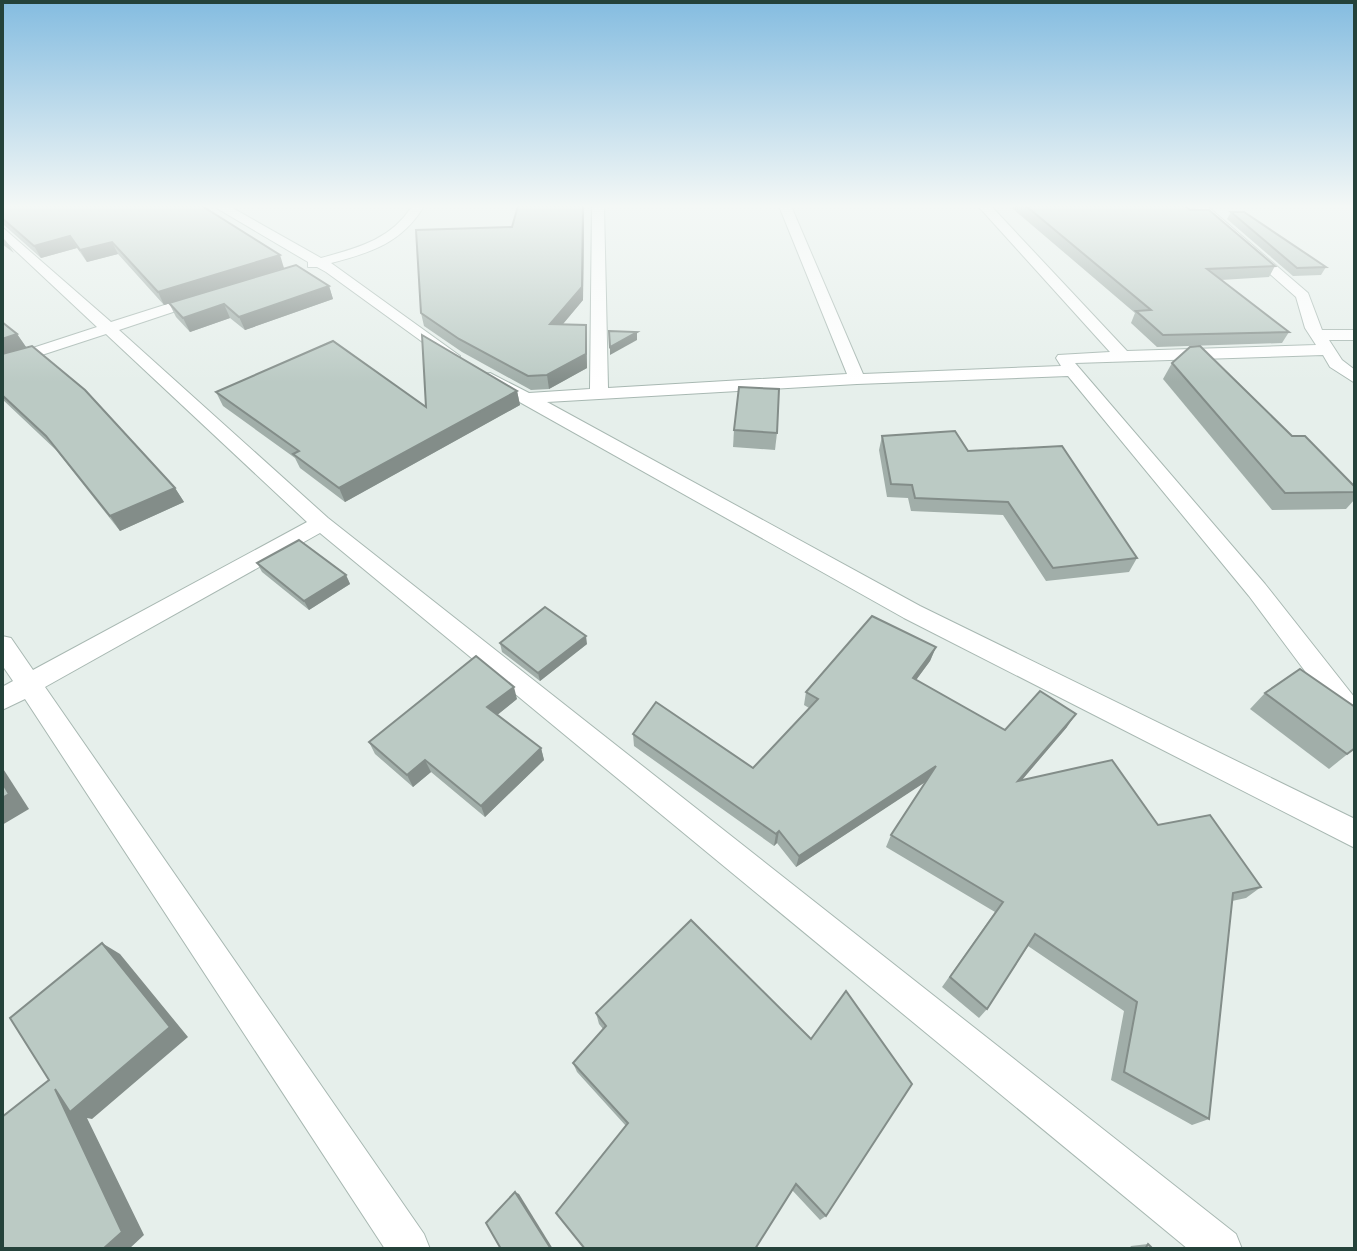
<svg xmlns="http://www.w3.org/2000/svg" width="1357" height="1251" font-family="'Golos Text',sans-serif">
<style>
.lines{fill:none;stroke-linecap:round;stroke-linejoin:round}
.minor-casing{stroke:#a8b8b2;stroke-width:2}
.minor{fill:#fff;fill-rule:evenodd}
.wall{fill:#a1aea9}
.shaded-wall{fill:#838d89}
.building{fill:#bbcac4;stroke:#838d89;stroke-width:2}
</style>
<rect width="100%" height="100%" fill="#e6efeb"/>
<g class="lines">
<g class="minor-casing">
<g id="minor">
<path d="M213,206H229L321,258C357,248 391,240 412,206H424C402,243 370,253 331,263L460,356L458,359H446L326,272L317,267H308V262Z"/>
<path d="M592,206H604L608,388L847,374L779,206H791L863,374L1061,366L1056,358L1058,355L1110,352L978,206H991L1127,351L1316,345L1305,328L1296,297L1193,206H1207L1308,293L1322,330H1355V340H1329L1342,360L1355,370V383L1330,367L1323,355L1075,363L1265,584L1355,698V729L1346,726L1249,596L1068,376L857,384L547,402L920,606L1355,819V848L904,618L484,382L482,378L484,374L490,373L529,393L590,389Z"/>
<path d="M2,227L111,322L196,295H206V301L119,330L328,518L1236,1234L1242,1249H1188L320,533L45,687L424,1234L430,1249H385L25,699L2,710V687L13,681L2,665V636L11,638L33,670L307,522L106,334L2,368V358L97,327L2,238Z"/>
</g>
</g>
<use href="#minor" class="minor"/>
</g>
<g class="wall">
<path d="M2,206L284,268L164,305L118,254L87,262L77,248L41,258L4,225L2,226Z"/>
<path d="M518,206H584L583,300L563,324L586,325L587,368L549,389L531,390L462,352L424,326L421,313L512,227Z"/>
<path d="M1013,206H1185L1275,266L1269,277L1221,280L1289,332L1282,343L1157,347L1131,323L1135,313L1012,208Z"/>
<path d="M1231,212L1326,267L1321,275L1293,276L1227,219Z"/>
<path d="M2,237L6,241L14,253L2,244Z"/>
<path d="M329,286L333,299L245,330L230,318L190,332L176,317L169,303Z"/>
<path d="M2,322L17,334L26,347L175,488L184,502L120,531L56,450L2,399Z"/>
<path d="M1172,363L1292,436L1355,487V499L1346,509L1272,510L1163,379Z"/>
<path d="M517,391L520,405L345,502L300,468L295,458L223,406L216,392L426,407Z"/>
<path d="M734,430L777,433L775,450L733,447Z"/>
<path d="M882,436L968,451L1137,558L1129,572L1046,581L1003,515L911,511L908,498L887,497L879,450Z"/>
<path d="M257,563L346,575L350,584L309,610L262,572Z"/>
<path d="M500,643L587,644L540,681L502,652Z"/>
<path d="M936,647L930,661L916,680L1005,730L1067,727L1021,781L1158,825L1261,887L1246,898L1232,901L1209,1119L1192,1125L1111,1080L1124,1011L1028,946L987,1009L979,1018L942,987L995,912L886,847L891,835L926,781L796,867L777,843L774,846L634,746L633,734L753,768L809,708L804,705L806,692Z"/>
<path d="M1265,693L1355,748L1329,769L1250,709Z"/>
<path d="M517,699L497,715L541,748L544,760L485,817L431,772L413,787L375,754L369,742Z"/>
<path d="M691,920L826,1216L820,1220L792,1190L626,1126L577,1072L573,1063L603,1029L599,1024L596,1013Z"/>
<path d="M1148,1244L1153,1249H1129L1131,1246Z"/>
</g>
<g class="shaded-wall">
<path d="M583,206L584,211L583,300L552,337L550,324Z"/>
<path d="M70,236L77,248L41,258L34,246Z"/>
<path d="M112,242L118,254L87,262L80,250Z"/>
<path d="M280,255L284,268L164,305L158,292Z"/>
<path d="M329,286L333,299L245,330L239,317Z"/>
<path d="M224,304L230,318L190,332L183,318Z"/>
<path d="M586,325L587,368L549,389L547,375Z"/>
<path d="M637,332V340L610,355V347Z"/>
<path d="M17,334L26,347L2,355V339Z"/>
<path d="M517,391L520,405L345,502L339,488Z"/>
<path d="M175,488L184,502L120,531L110,516Z"/>
<path d="M346,575L350,584L309,610L304,601Z"/>
<path d="M586,636L587,644L540,681L538,673Z"/>
<path d="M936,647L930,661L908,691L913,678Z"/>
<path d="M514,687L517,699L491,720L487,707Z"/>
<path d="M1076,714L1067,727L1010,794L1018,781Z"/>
<path d="M541,748L544,760L485,817L481,806Z"/>
<path d="M425,760L431,772L413,787L407,775Z"/>
<path d="M936,766L930,779L796,867L799,856Z"/>
<path d="M2,767L29,809L2,825Z"/>
<path d="M779,831L777,843L774,846L776,834Z"/>
<path d="M102,943L120,954L188,1037L92,1119L87,1118L144,1235L129,1249H103L55,1089Z"/>
<path d="M515,1192L519,1194L553,1249H551Z"/>
</g>
<g class="building">
<path d="M2,206H202L280,255L158,292L112,242L80,250L70,236L34,246L2,218Z"/>
<path d="M518,206H583L582,287L550,324L586,325V354L547,375L528,376L459,339L421,313L416,230L512,227Z"/>
<path d="M1026,206H1185L1190,210H1209L1275,266L1207,269L1289,332L1163,335L1136,311L1151,310Z"/>
<path d="M1231,212H1244L1326,267L1297,268Z"/>
<path d="M296,265L329,286L239,317L224,304L183,318L169,303Z"/>
<path d="M2,322L17,334L2,339Z"/>
<path d="M609,331L637,332L610,347Z"/>
<path d="M422,335L517,391L339,488L293,454L299,451L216,392L333,341L426,407Z"/>
<path d="M32,346L85,390L175,488L110,516L46,436L2,395V354Z"/>
<path d="M1200,346L1292,436H1305L1355,487V492L1285,493L1172,363L1190,347Z"/>
<path d="M739,387L779,389L777,433L734,430Z"/>
<path d="M955,431L968,451L1062,446L1137,558L1053,568L1008,502L915,498L912,485L891,484L882,436Z"/>
<path d="M299,540L346,575L304,601L257,563Z"/>
<path d="M545,607L586,636L538,673L500,643Z"/>
<path d="M872,616L936,647L913,678L1005,730L1040,691L1076,714L1018,781L1112,760L1158,825L1210,815L1261,887L1233,893L1209,1119L1124,1072L1137,1002L1035,934L987,1009L950,977L1003,902L891,835L936,766L799,856L779,831L776,834L633,734L656,702L753,768L818,699L806,692Z"/>
<path d="M476,656L514,687L487,707L541,748L481,806L425,760L407,775L369,742Z"/>
<path d="M1300,669L1355,707V748L1347,754L1265,693Z"/>
<path d="M2,782L9,794L2,798Z"/>
<path d="M691,920L811,1039L846,991L912,1084L826,1216L796,1184L755,1249H585L556,1213L628,1123L573,1063L606,1026L596,1013Z"/>
<path d="M102,943L170,1027L70,1112L55,1089L122,1232L103,1249H2V1117L49,1080L10,1018Z"/>
<path d="M515,1192L551,1249H501L486,1223Z"/>
<path d="M1148,1244L1153,1249H1145Z"/>
</g>
<linearGradient id="sky" x2="0" y2="1"><stop stop-color="#84bce0"/><stop offset="0.54" stop-color="#f4f8f6"/><stop offset="1" stop-color="#f4f8f6" stop-opacity="0"/></linearGradient>
<rect width="1357" height="382" fill="url(#sky)"/>
<rect width="1357" height="1251" fill="none" stroke="#24423a" stroke-width="8"/>
</svg>
